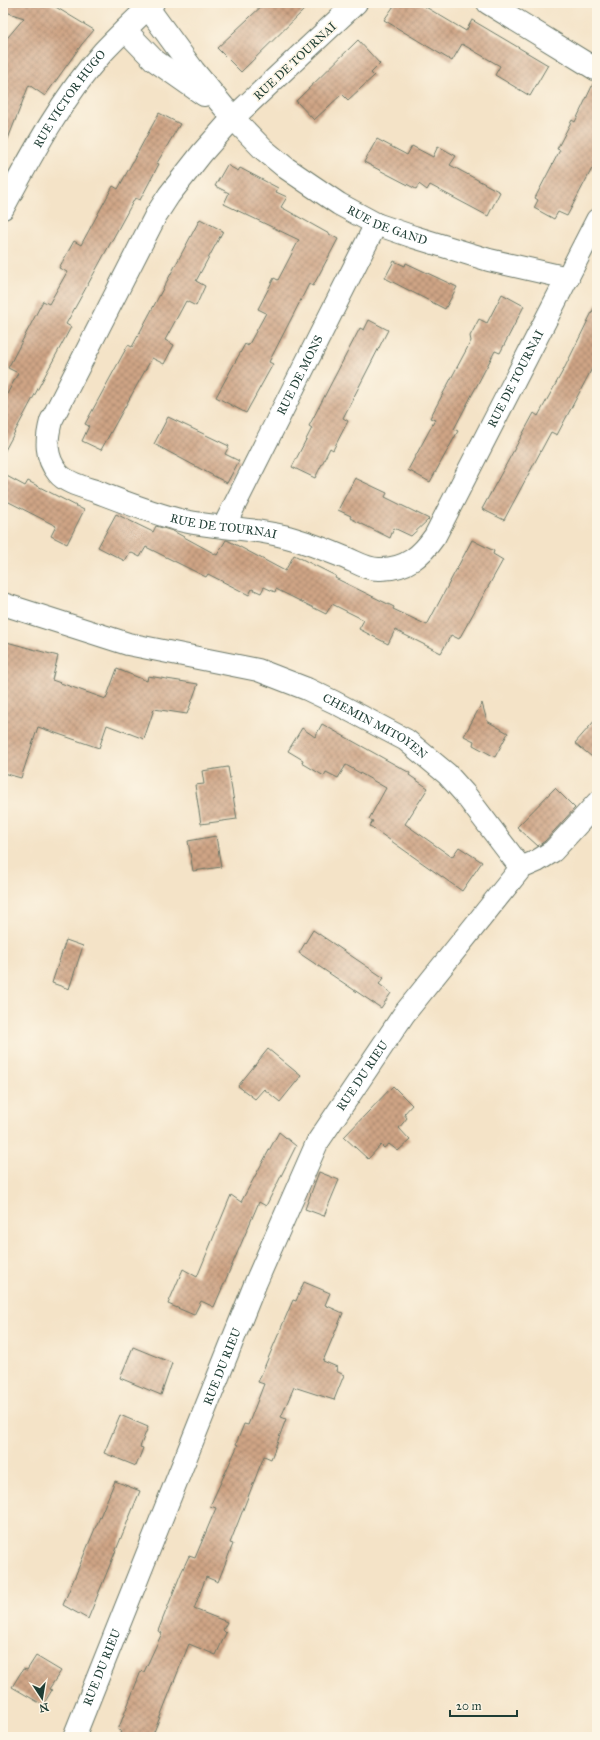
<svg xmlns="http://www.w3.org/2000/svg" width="600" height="1740" font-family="'IM FELL Great Primer',serif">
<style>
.building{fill:url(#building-cross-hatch)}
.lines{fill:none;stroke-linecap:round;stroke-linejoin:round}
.minor-casing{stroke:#6a7767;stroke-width:24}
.tertiary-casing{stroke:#6a7767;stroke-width:24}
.minor{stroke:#fff;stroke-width:22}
.tertiary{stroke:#fff;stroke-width:22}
.labels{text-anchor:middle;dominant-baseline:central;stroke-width:3.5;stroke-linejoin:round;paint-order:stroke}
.street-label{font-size:12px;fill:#1f3d34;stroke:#fcf5e5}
</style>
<defs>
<pattern id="building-cross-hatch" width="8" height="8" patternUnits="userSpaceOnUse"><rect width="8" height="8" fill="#cfa485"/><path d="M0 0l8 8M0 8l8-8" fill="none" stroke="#a7876e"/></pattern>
</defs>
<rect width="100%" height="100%" fill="#fcf5e5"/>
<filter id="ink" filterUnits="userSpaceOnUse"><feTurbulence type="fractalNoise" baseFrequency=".025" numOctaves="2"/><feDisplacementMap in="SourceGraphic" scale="8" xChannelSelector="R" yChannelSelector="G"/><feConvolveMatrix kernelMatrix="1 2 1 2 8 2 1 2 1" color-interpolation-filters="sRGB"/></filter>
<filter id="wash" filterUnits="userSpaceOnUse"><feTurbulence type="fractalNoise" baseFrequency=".012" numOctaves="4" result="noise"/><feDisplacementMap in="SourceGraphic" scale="16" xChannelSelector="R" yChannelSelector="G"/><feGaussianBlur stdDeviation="0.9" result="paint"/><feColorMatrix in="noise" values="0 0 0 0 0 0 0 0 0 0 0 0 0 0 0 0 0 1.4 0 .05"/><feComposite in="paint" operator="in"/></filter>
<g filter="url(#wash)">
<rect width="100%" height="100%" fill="#f4e3c7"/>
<g id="blocks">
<g class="building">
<path d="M3,3H49L94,30L82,44L45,96L29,85L4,149H3V43L24,18L3,11Z"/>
<path d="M265,3H311L241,72L217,48Z"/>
<path d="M396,3H419L466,31L472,20L548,65L530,96L495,75L500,66L462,44L452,61L384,20Z"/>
<path d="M358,40L380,64L371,73L374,76L348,100L342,94L314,120L296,101Z"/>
<path d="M594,82H597V159L567,216L558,212L554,219L534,208L538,200L535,198L560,150L557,149L572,120L575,122Z"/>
<path d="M159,113L180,124L157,163L159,164L140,200L135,198L98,266L66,324L71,327L3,454V402L18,373L8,368L43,301L49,304L67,272L59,268L74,241L81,245L113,186L118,189Z"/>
<path d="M377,139L407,155L412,146L433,157L438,146L456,156L450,165L500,192L488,216L430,185L427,190L419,184L416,189L364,162Z"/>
<path d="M227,165L238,171L240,168L278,188L276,192L287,197L281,207L338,239L313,286L309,284L269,362L273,364L246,413L216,397L245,344L248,346L266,313L258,309L274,278L278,280L299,240L224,204L229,193L215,186Z"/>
<path d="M200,219L223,231L196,281L205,286L196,306L186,301L165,340L174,345L164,364L152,358L101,450L82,441L89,426L85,424L128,345L132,347Z"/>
<path d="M394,261L405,266L406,263L457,287L445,309L385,278Z"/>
<path d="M502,294L524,306L500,353L495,351L454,429L458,431L430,482L408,470L435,420L430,418L471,341L470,336L479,319L487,323Z"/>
<path d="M597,302V359L557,435L551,432L504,520L482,509L534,413L538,416L565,367Z"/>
<path d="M369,320L388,330L343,418L348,421L333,450L330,448L315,478L292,467L312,428L309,426L360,328L364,330Z"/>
<path d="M168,417L229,446L225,454L239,461L227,483L154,444Z"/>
<path d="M3,474L25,486L28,481L84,510L67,544L51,536L56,526L3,499Z"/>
<path d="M355,478L387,493L385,497L429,519L411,536L394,528L390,538L350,518L351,516L338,510Z"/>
<path d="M116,514L153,532L156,526L173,531L217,555L226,540H227L285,571L294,555L336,576L335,578L394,607L393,609L427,625L472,540L494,551L493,554L503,560L459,639L451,635L441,653L395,630L388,644L359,629L364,620L332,604L326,614L276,589L275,592L264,587L261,593L252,589L249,595L208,574L206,577L146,547L140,557L130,552L125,561L98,547Z"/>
<path d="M3,641L58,656L52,680L106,699L117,669L147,681L148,676L198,684L187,714L154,709L144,739L107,725L99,748L38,727L21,778L3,773Z"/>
<path d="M482,703L487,721L508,733L495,757L473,745L474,741L464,736Z"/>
<path d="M597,718V761L575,743Z"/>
<path d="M322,724L410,773L409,775L428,788L405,824L452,857L459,847L482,862L462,891L370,826L373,821L369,819L386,788L346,765L338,778L326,772L324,776L302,763L303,760L288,751L302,728L315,737Z"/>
<path d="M228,767L237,819L201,824L195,785L204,784L202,771Z"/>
<path d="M555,788L575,808L545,841L538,846L517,827Z"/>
<path d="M216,836L221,867L193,871L188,841Z"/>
<path d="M313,930L384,978L379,984L391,993L381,1008L299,953Z"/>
<path d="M66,940L83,946L69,989L52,983Z"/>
<path d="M268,1049L301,1076L280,1102L264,1089L255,1099L238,1086Z"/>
<path d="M393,1086L412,1105L404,1114L407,1118L399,1128L410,1140L398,1151L389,1144L384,1148L381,1145L368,1159L344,1137Z"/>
<path d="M279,1132L296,1146L266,1206L259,1202L214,1307L201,1301L194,1315L168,1304L183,1269L197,1277L231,1195L241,1202Z"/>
<path d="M319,1172L339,1180L324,1216L305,1209Z"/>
<path d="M304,1282L330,1293L325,1305L343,1313L323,1361L337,1367L336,1371L344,1375L334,1400L294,1387L281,1417L286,1419L271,1459L264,1456L230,1543L233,1544L218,1582L206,1577L194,1609L227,1622L223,1630L226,1633L216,1655L189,1644L152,1737H119L121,1731L118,1730L141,1671L144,1672L162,1633L158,1631L181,1573L189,1556L195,1558L216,1508L210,1506L238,1445L236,1444L244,1424L248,1425L264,1384L258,1382L293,1300L296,1301Z"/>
<path d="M133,1347L172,1363L161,1395L120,1378Z"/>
<path d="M120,1415L148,1427L140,1447L143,1448L136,1466L104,1453Z"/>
<path d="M115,1481L140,1491L88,1619L63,1605Z"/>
<path d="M36,1656L61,1671L49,1689L52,1690L43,1705L12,1687L23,1669L27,1670Z"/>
</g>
</g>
</g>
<g filter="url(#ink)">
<use href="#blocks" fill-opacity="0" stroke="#6a7767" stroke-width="1"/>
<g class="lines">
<g class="minor-casing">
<g id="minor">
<path id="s1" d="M356,3L233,118L202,153L169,195L156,215L51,421C46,440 45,457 58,473C66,483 83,487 95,491C124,502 154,514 184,521C217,528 251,528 283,536C305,541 326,550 346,558C358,563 368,570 381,569C406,569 421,556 435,536L597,220"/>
<path d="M488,3L597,70"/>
<path id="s2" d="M148,8L194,71L233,118L263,149L286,168L339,204L376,224L414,237L489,260L568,278"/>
<path d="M125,30L154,60L204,95"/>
<path id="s3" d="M224,526L376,224"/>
<path id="s4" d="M3,604L128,644L258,670L307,689L334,702L406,740L447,774L464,793L521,868"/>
<path id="s5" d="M74,1737L256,1282L317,1143L404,1014L521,868L537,861L553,851L597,803"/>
</g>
</g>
<g class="tertiary-casing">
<g id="tertiary">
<path id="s6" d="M3,208C32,154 62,98 103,52C119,35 136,19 153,3"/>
</g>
</g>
<use href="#minor" class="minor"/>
<use href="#tertiary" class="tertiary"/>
</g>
</g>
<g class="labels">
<g class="street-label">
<text transform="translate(295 61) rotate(-43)">RUE DE TOURNAI</text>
<text stroke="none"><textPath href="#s6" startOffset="128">RUE VICTOR HUGO</textPath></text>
<text stroke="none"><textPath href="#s2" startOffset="329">RUE DE GAND</textPath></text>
<text stroke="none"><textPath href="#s3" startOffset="169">RUE DE MONS</textPath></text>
<text stroke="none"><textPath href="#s1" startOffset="1161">RUE DE TOURNAI</textPath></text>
<text stroke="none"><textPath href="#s1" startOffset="754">RUE DE TOURNAI</textPath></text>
<text stroke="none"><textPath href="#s4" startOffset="394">CHEMIN MITOYEN</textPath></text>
<text stroke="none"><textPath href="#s5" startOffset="723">RUE DU RIEU</textPath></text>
<text stroke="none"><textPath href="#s5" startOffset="399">RUE DU RIEU</textPath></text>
<text stroke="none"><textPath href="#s5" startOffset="75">RUE DU RIEU</textPath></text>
</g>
</g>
<rect width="600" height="1740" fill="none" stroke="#fcf5e5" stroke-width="16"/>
<g transform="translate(42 1698) rotate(168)" stroke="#fcf5e5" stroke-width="3" paint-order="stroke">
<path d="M0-3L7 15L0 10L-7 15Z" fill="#1f3d34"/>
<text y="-6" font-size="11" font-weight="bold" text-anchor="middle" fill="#1f3d34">N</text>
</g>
<path d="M450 1710v6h67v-6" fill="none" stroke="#1f3d34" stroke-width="2"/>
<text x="456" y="1710" font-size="12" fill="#1f3d34" stroke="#fcf5e5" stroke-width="3" paint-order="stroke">20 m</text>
</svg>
